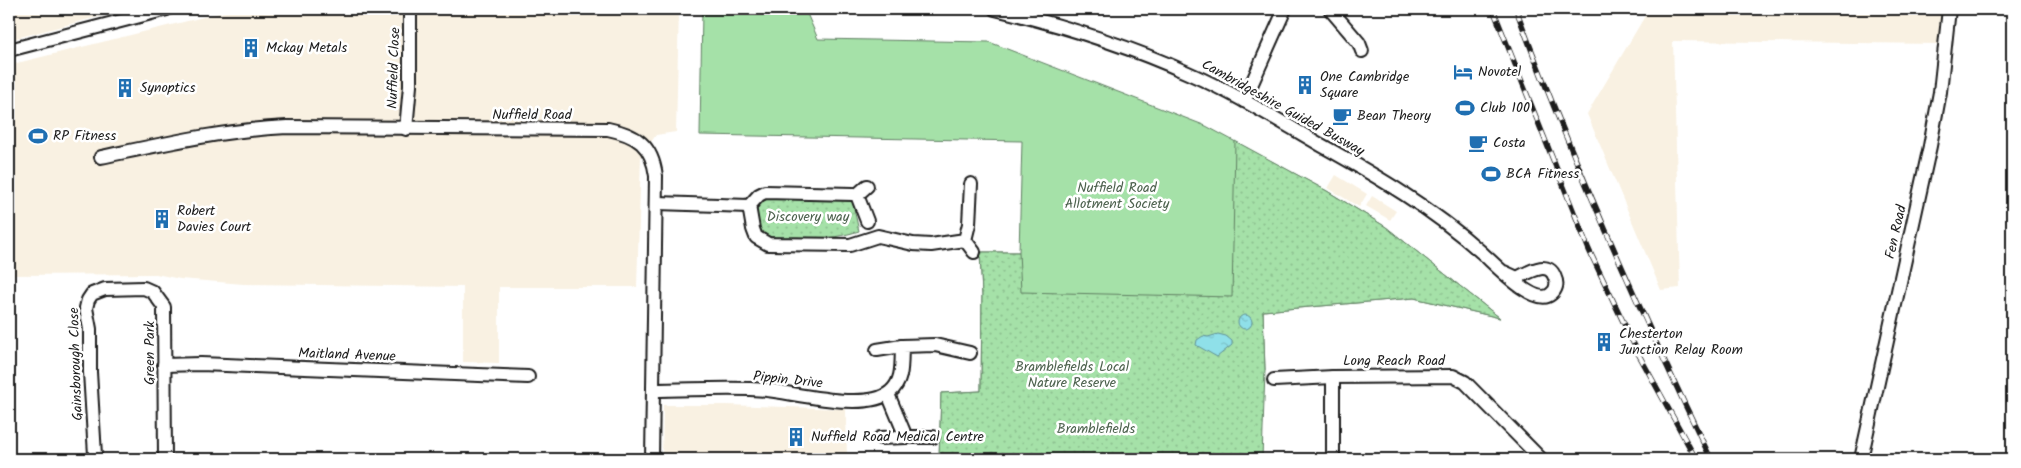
<svg xmlns="http://www.w3.org/2000/svg" width="2021" height="468" font-family="Kalam,sans-serif">
<style>
.built{fill:#f9f1e2}
.green{fill:#a5e1a8;stroke:#607e62}
.park{fill:url(#park-dots);stroke:#607e62}
.water{fill:url(#water-ripples);stroke:#619297}
.lines{fill:none;stroke-linecap:round;stroke-linejoin:round}
.minor-casing{stroke:#1c1c1c;stroke-width:16}
.minor{stroke:#fff;stroke-width:12}
.rail-casing{stroke:#1c1c1c;stroke-width:5.5}
.rail{stroke:#fff;stroke-width:4;stroke-dasharray:11;stroke-linecap:butt}
.labels{text-anchor:middle;dominant-baseline:central;stroke-width:5;stroke-linejoin:round;paint-order:stroke}
.poi-label{font-size:14px;fill:#1c1c1c;stroke:#fff;text-anchor:start}
.street-label{font-size:14px;fill:#1c1c1c;stroke:#fff}
.park-label{font-size:14px;fill:#4c614d;stroke:#fff}
</style>
<defs>
<pattern id="park-dots" width="8" height="8" patternUnits="userSpaceOnUse" patternTransform="scale(1.25)"><rect width="8" height="8" fill="#a5e1a8"/><path d="M2 2h.1M6 6h.1" fill="none" stroke="#8dc090" stroke-width="1.8" stroke-linecap="round"/></pattern>
<pattern id="water-ripples" width="26" height="14" patternUnits="userSpaceOnUse" patternTransform="scale(1.25)"><rect width="26" height="14" fill="#8fe0e9"/><path d="M2 4q2-2 4 0t4 0M15 11q2-2 4 0t4 0" fill="none" stroke="#7bc0c7"/></pattern>
</defs>
<rect width="100%" height="100%" fill="#fff"/>
<filter id="ink" filterUnits="userSpaceOnUse"><feTurbulence type="fractalNoise" baseFrequency=".02" numOctaves="2"/><feDisplacementMap in="SourceGraphic" scale="10" xChannelSelector="R" yChannelSelector="G"/><feConvolveMatrix kernelMatrix="1 2 1 2 8 2 1 2 1" color-interpolation-filters="sRGB"/></filter>
<g filter="url(#ink)">
<g class="built">
<path d="M9,9H128L9,40Z"/>
<path d="M236,9H679L676,132L656,135L641,156L637,287H499V363L463,362V287L244,284L180,279L156,274L9,275V65Z"/>
<path d="M1645,9H1941L1940,44L1673,41L1680,288L1661,290L1587,114L1645,16Z"/>
<path d="M1336,175L1367,194L1359,207L1328,188Z"/>
<path d="M1372,196L1396,211L1390,220L1366,206Z"/>
<path d="M663,405H727L846,409L847,459H662Z"/>
</g>
<path class="green" d="M702,9H805L818,39L989,42L1206,126L1327,191L1386,227L1500,318L1414,298L1263,311L1265,370L939,459L941,393L981,391L982,295L980,252H1019L1022,141L700,135Z"/>
<g class="park">
<path d="M1235,141L1327,191L1386,227L1500,318L1414,298L1263,311L1265,370L1262,459H939L941,393L981,391L982,295L980,252H1019L1021,292L1232,297Z"/>
<path d="M763,198L852,200L859,231C828,241 793,241 762,235C756,222 754,209 763,198Z"/>
</g>
<g class="water">
<circle cx="1245" cy="322" r="7"/>
<path d="M1218,334L1226,336L1232,341V345L1217,357L1196,345L1197,340L1203,336L1208,337Z"/>
</g>
<g class="lines">
<g class="minor-casing">
<g id="minor">
<path d="M995,9C1062,25 1126,45 1188,73C1234,93 1278,120 1321,145C1377,176 1433,209 1481,252C1494,263 1535,308 1551,294C1556,290 1558,284 1555,278C1549,259 1529,272 1517,278L1504,272"/>
<path d="M1330,9L1359,43L1362,51"/>
<path d="M9,50L167,9"/>
<path d="M1244,101L1285,9"/>
<path d="M406,129L410,86V9"/>
<path d="M101,157C163,144 223,130 287,127L608,129C637,135 652,145 656,176L652,459"/>
<path d="M857,195L867,186"/>
<path d="M657,203L749,206L759,195L765,192L853,194L857,195L867,221"/>
<path d="M749,206L753,229L756,237L768,244L850,245L878,236L913,244L931,245L965,240L969,224L971,184"/>
<path d="M965,240L974,252"/>
<path d="M877,350L902,346"/>
<path d="M164,365L201,364L528,377"/>
<path d="M1274,380L1333,377L1453,376L1465,382L1541,459"/>
<path d="M653,390C691,390 730,387 767,390C796,393 866,412 890,392C904,381 901,362 902,346L935,345L970,353"/>
<path d="M888,394L906,437H933"/>
<path d="M880,438L906,437"/>
<path d="M95,455L90,372V329L86,308L88,300L92,294L105,289L144,288L153,292L164,307L165,459"/>
<path d="M1333,459V377"/>
<path d="M1861,459L1930,146L1940,92L1949,9"/>
</g>
</g>
<use href="#minor" class="minor"/>
<g class="rail-casing">
<g id="rail">
<path d="M1493,9L1589,250L1639,355L1696,459"/>
<path d="M1516,9C1573,162 1640,312 1711,459"/>
</g>
</g>
<use href="#rail" class="rail"/>
</g>
</g>
<defs>
<g id="building-bare" transform="scale(1.5)"><path d="M-4-6H4V6H1V3H-1V6H-4ZM-2.5-4.3h1.7v1.8h-1.7ZM.8-4.3h1.7v1.8H.8ZM-2.5-1h1.7V.8h-1.7ZM.8-1h1.7V.8H.8Z" fill="#1f6fb2" stroke="#fff" stroke-width="2.5" paint-order="stroke"/></g>
<g id="hotel-bare" transform="scale(1.5)"><path d="M-6-4.5h1.5V1H6V5H4.5V3h-9V5H-6ZM-4 0a1.8 1.8 0 1 1 3.6 0ZM.5 0V-2.5h3Q6-2.5 6 0Z" fill="#1f6fb2" stroke="#fff" stroke-width="2.5" paint-order="stroke"/></g>
<g id="stadium-bare" transform="scale(1.5)"><path d="M0-5a6.5 5 0 1 0 0 10a6.5 5 0 1 0 0-10ZM-3.5-1.8h7v3.6h-7Z" fill="#1f6fb2" stroke="#fff" stroke-width="2.5" paint-order="stroke"/></g>
<g id="cafe-bare" transform="scale(1.5)"><path d="M-5.5-4.5H6V0H3Q3 3.5 0 3.5H-2.5Q-5.5 3.5-5.5 0ZM3-3.2v2h1.7v-2ZM-6 4.5H4V6H-6Z" fill="#1f6fb2" stroke="#fff" stroke-width="2.5" paint-order="stroke"/></g>
</defs>
<g fill-rule="evenodd">
<use href="#building-bare" x="251" y="48"/>
<use href="#hotel-bare" x="1463" y="72"/>
<use href="#building-bare" x="1305" y="85"/>
<use href="#building-bare" x="125" y="88"/>
<use href="#stadium-bare" x="1465" y="108"/>
<use href="#cafe-bare" x="1342" y="116"/>
<use href="#stadium-bare" x="38" y="136"/>
<use href="#cafe-bare" x="1478" y="143"/>
<use href="#stadium-bare" x="1491" y="174"/>
<use href="#building-bare" x="162" y="219"/>
<use href="#building-bare" x="1604" y="342"/>
<use href="#building-bare" x="796" y="437"/>
</g>
<g class="labels">
<g class="poi-label">
<text x="266" y="48">Mckay Metals</text>
<text x="1478" y="72">Novotel</text>
<text x="1320" y="77">One Cambridge<tspan x="1320" dy="16">Square</tspan></text>
<text x="140" y="88">Synoptics</text>
<text x="1480" y="108">Club 100</text>
<text x="1357" y="116">Bean Theory</text>
<text x="53" y="136">RP Fitness</text>
<text x="1493" y="143">Costa</text>
<text x="1506" y="174">BCA Fitness</text>
<text x="177" y="211">Robert<tspan x="177" dy="16">Davies Court</tspan></text>
<text x="1619" y="334">Chesterton<tspan x="1619" dy="16">Junction Relay Room</tspan></text>
<text x="811" y="437">Nuffield Road Medical Centre</text>
</g>
<g class="street-label">
<text transform="translate(394 68) rotate(-88)">Nuffield Close</text>
<text transform="translate(1283 108) rotate(29)">Cambridgeshire Guided Busway</text>
<text x="532" y="115">Nuffield Road</text>
<text transform="translate(1896 232) rotate(-77)">Fen Road</text>
<text transform="translate(150 353) rotate(-90)">Green Park</text>
<text transform="translate(347 355) rotate(2)">Maitland Avenue</text>
<text x="1394" y="361">Long Reach Road</text>
<text transform="translate(76 364) rotate(-92)">Gainsborough Close</text>
<text transform="translate(788 380) rotate(6)">Pippin Drive</text>
</g>
<g class="park-label">
<text x="1117" y="188">Nuffield Road<tspan x="1117" dy="16">Allotment Society</tspan></text>
<text x="808" y="217">Discovery way</text>
<text x="1072" y="367">Bramblefields Local<tspan x="1072" dy="16">Nature Reserve</tspan></text>
<text x="1096" y="429">Bramblefields</text>
</g>
</g>
<rect width="2021" height="468" fill="none" stroke="#fff" stroke-width="30"/>
<rect x="15" y="15" width="1991" height="438" fill="none" stroke="#1c1c1c" stroke-width="2" filter="url(#ink)"/>
</svg>
